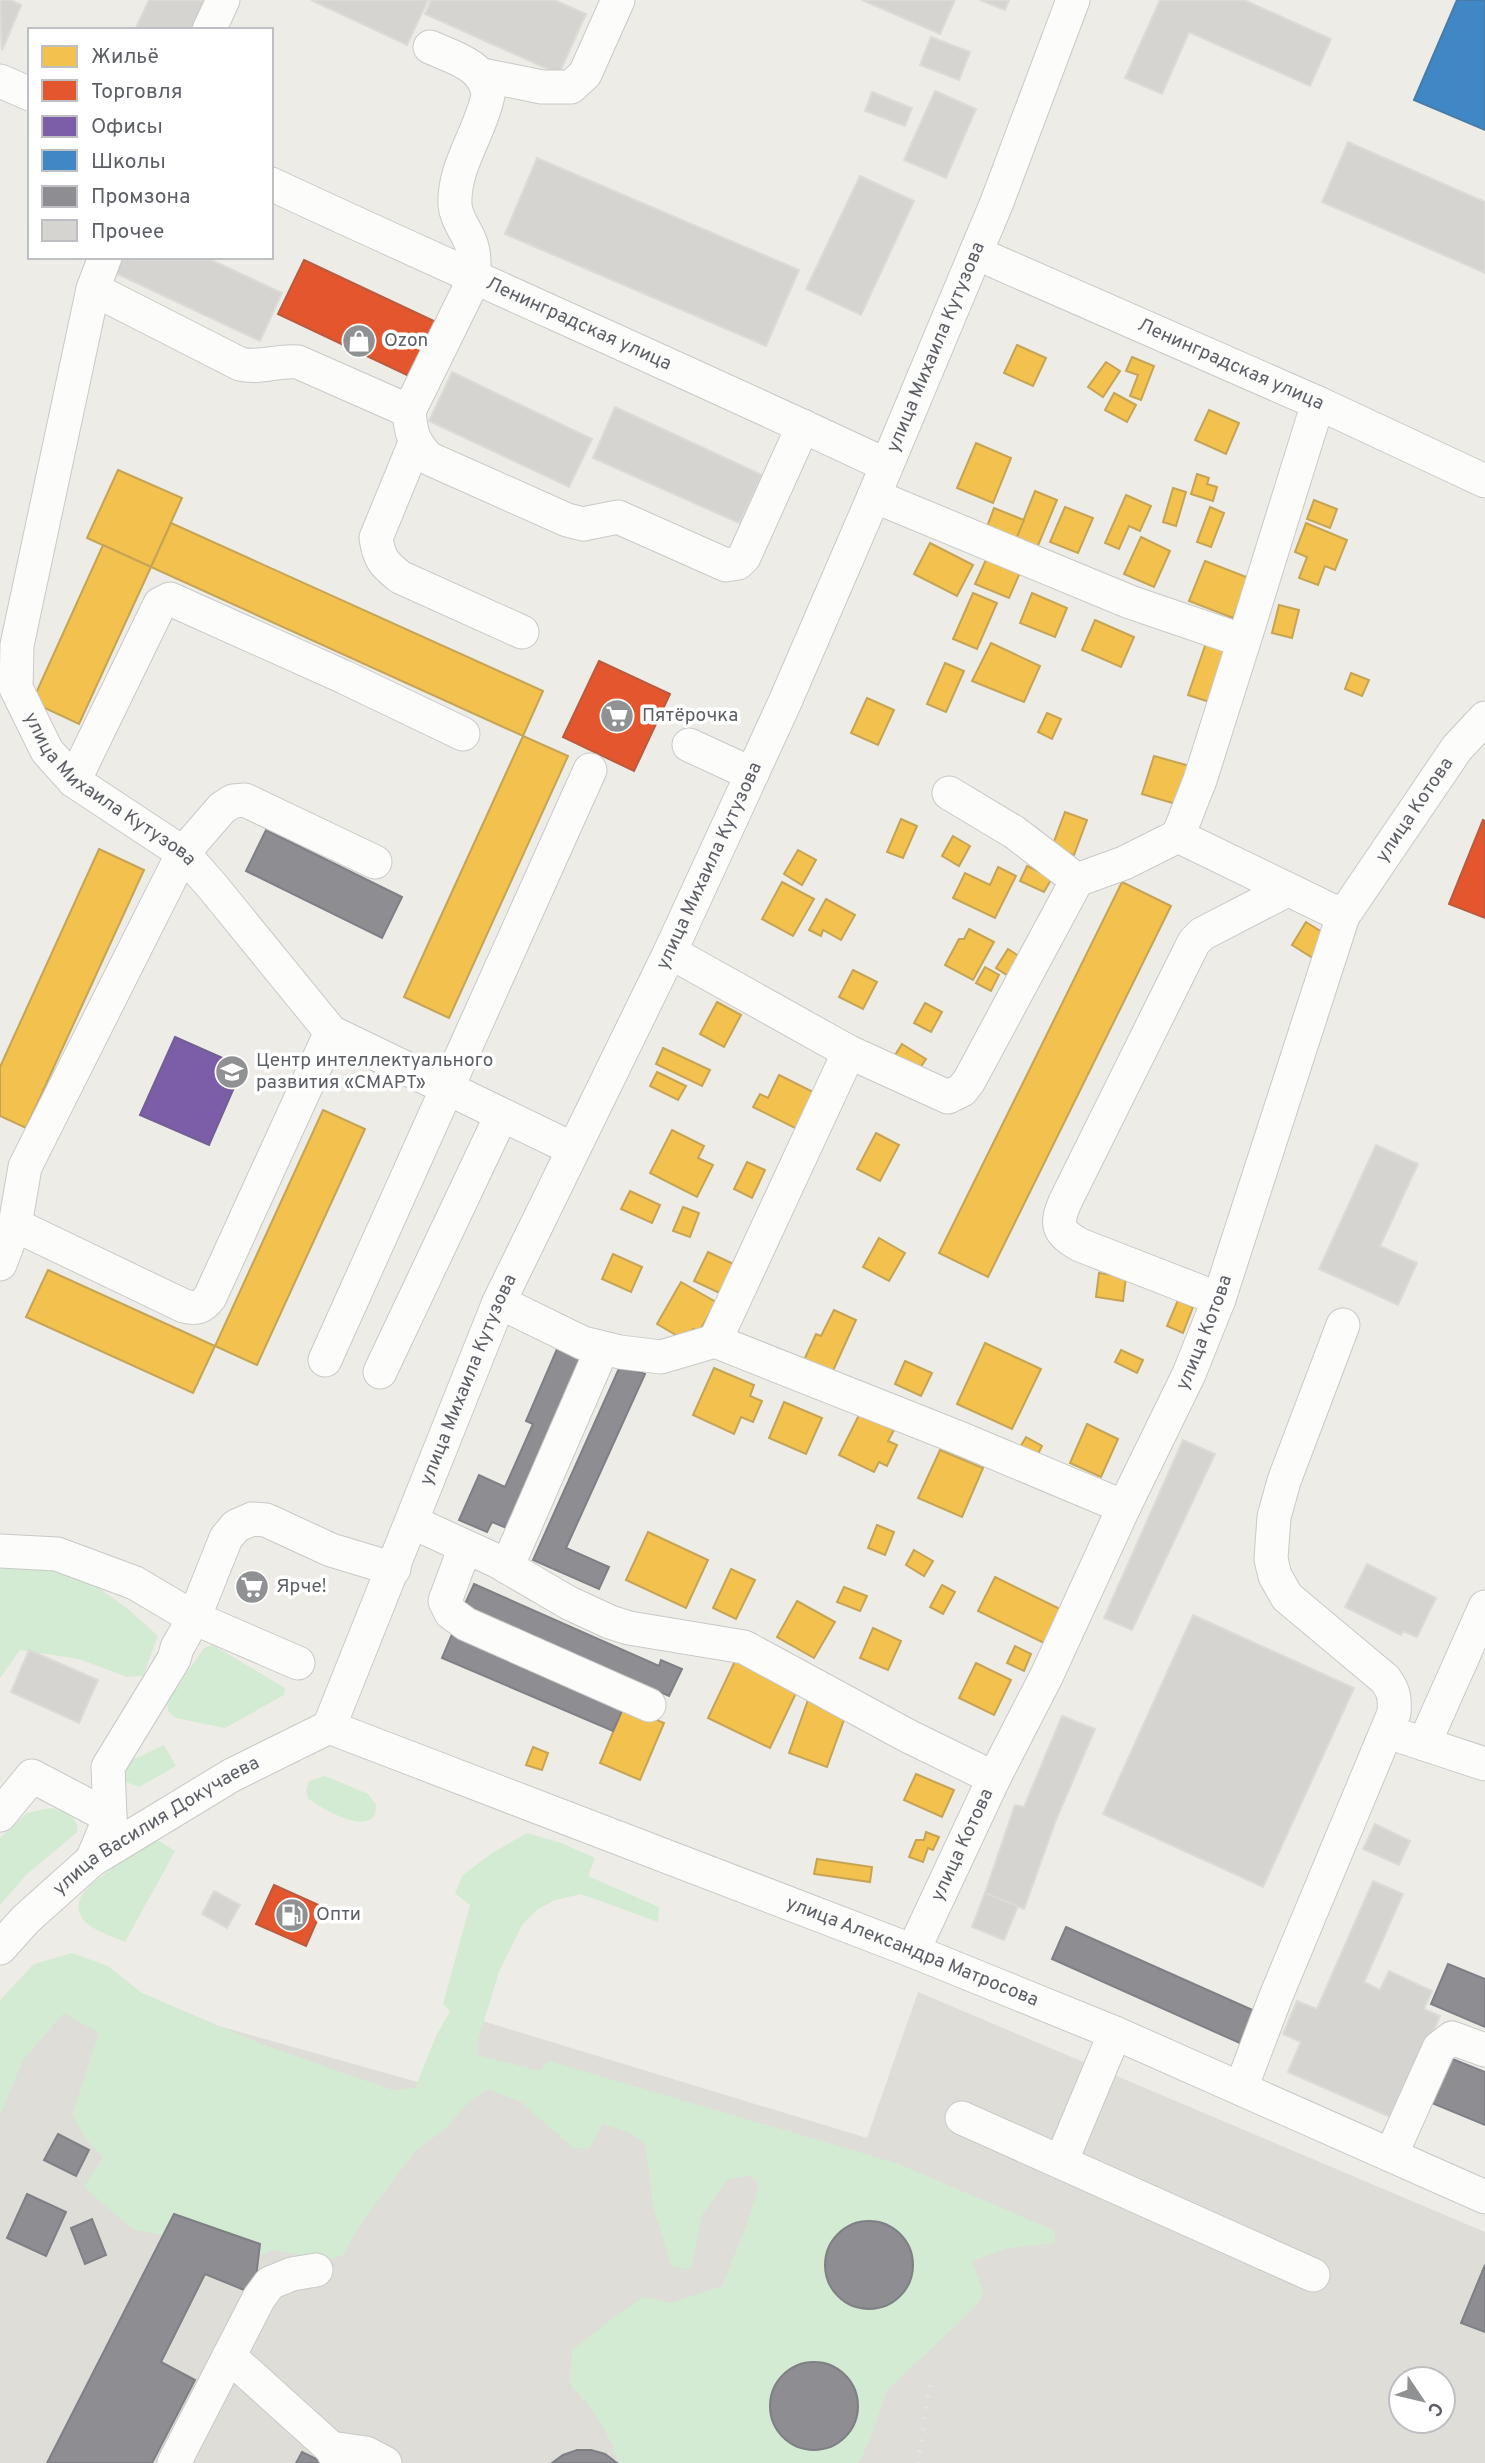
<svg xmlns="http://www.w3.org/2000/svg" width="1485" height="2463" font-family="Overpass,sans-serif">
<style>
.industrial{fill:#deddd8;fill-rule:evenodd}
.green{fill:#d3ebd2}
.homes{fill:#f2c14e;stroke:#c5a455;stroke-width:2}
.shops{fill:#e4572e;stroke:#bb5a3f;stroke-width:2}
.offices{fill:#7b5ea7;stroke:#725f94;stroke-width:2}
.schools{fill:#3f88c5;stroke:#487ca8;stroke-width:2}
.industry{fill:#8d8d92;stroke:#7e8085;stroke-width:2}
.building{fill:#d5d4d1;stroke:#dcdbd6;stroke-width:2}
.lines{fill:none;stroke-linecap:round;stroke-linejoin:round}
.minor-casing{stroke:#c9c9c8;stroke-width:35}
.minor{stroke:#fcfcfb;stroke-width:33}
.rail{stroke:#e4e4e4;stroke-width:5;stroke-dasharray:2 9;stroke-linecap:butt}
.labels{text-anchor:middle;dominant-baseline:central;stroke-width:7;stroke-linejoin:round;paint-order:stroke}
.street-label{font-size:19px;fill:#5c6066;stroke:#fff}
.poi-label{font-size:19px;fill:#5c6066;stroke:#fff;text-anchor:start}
</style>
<rect width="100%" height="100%" fill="#edece7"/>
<path class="industrial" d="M34,1974L446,2090L476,2019L867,2138L918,1992L1485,2232V2463H0V2023ZM1401,2379H1443V2421H1401Z"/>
<g class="green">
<path d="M0,1555L79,1574L128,1609L158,1636L143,1676L127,1677L79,1659L20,1650L0,1678Z"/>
<path d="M213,1645L285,1688L284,1695L225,1728L176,1718L168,1711L167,1702L204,1648Z"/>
<path d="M164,1745L176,1766L139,1787L124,1781L122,1777L132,1760Z"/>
<path d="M325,1776L368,1794L376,1805C377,1841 321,1809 308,1798L306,1789L309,1781Z"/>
<path d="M51,1808C64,1811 80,1817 77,1832L26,1875L0,1905V1838L27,1813Z"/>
<path d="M527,1833L561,1843L595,1858L588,1876L659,1907L658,1922L581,1894L555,1900L537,1910L522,1925L499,1972L477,2043V2055L540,2071L549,2061L896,2163L1054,2230L1055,2243L1008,2248L972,2261L984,2293L978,2303L948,2333L887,2390L870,2439L859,2463H619C607,2430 595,2409 570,2385L572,2350C597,2332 618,2312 644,2297L672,2303L722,2286L748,2221L759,2185L750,2175L727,2180L702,2215L691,2269L672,2267L654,2210L645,2143L628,2132L603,2124L589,2149L573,2148L521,2102L487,2089L465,2106L444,2130L416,2150L361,2223L343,2255L328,2260L273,2250L246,2261L201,2241L134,2230L84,2187L103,2157L87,2140L72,2115L99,2033L64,2013L23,2060L0,2116V2000L34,1964L72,1953L108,1966L142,1993L259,2043L392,2090L415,2088L436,2036L450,2011L443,2004L470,1905L455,1893L463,1875L492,1853Z"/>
<path d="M156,1839L175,1851L125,1942C112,1936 90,1930 82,1918C78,1912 78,1903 81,1897C91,1879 138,1852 156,1839Z"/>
</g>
<g class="homes">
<path d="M1017,345L1046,358L1033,386L1004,373Z"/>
<path d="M1132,357L1154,366L1141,400L1130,396L1138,375L1126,371Z"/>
<path d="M1106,362L1120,371L1103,397L1088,387Z"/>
<path d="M1114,393L1136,405L1127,422L1105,410Z"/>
<path d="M1209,410L1239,423L1226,454L1195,440Z"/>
<path d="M976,443L1011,458L993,503L957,488Z"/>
<path d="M118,470L182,498L151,567L87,538Z"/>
<path d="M1197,474L1209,478L1207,484L1217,487L1213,501L1191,494Z"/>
<path d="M1173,488L1186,492L1176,526L1163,522Z"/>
<path d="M1035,491L1057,500L1037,548L1016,539Z"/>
<path d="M1126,495L1151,506L1140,531L1129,526L1119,549L1105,543Z"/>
<path d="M1314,500L1337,509L1330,528L1307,519Z"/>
<path d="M1065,507L1093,518L1078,553L1050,542Z"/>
<path d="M1210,507L1224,513L1211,547L1197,542Z"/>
<path d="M994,508L1024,520L1016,539L987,527Z"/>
<path d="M171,523L543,691L523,736L151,567Z"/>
<path d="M1306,523L1347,540L1335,570L1325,566L1318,585L1299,578L1307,557L1295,552Z"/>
<path d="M1141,537L1170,551L1154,587L1124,574Z"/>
<path d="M930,543L973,565L957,596L914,574Z"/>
<path d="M103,545L151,567L79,724L32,702Z"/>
<path d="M989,553L1022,568L1009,598L975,584Z"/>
<path d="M1205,561L1249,578L1233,618L1189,601Z"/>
<path d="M973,593L997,603L977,649L953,639Z"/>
<path d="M1032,593L1067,608L1055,637L1020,623Z"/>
<path d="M1279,605L1299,610L1292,638L1272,633Z"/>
<path d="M1095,620L1134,637L1121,667L1082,650Z"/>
<path d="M991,643L1040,666L1024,702L972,681Z"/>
<path d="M1206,643L1236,654L1219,705L1188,695Z"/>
<path d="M945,663L964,671L946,712L927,704Z"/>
<path d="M1351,673L1369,680L1362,696L1345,689Z"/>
<path d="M867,698L894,710L878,745L851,733Z"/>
<path d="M1047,713L1061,719L1052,739L1038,732Z"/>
<path d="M523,736L568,756L449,1018L404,997Z"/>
<path d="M1154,756L1197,768L1186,807L1142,794Z"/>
<path d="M1065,812L1087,820L1074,855L1052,847Z"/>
<path d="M901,819L917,826L903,858L887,852Z"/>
<path d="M953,836L970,846L959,866L942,856Z"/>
<path d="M99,849L144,870L26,1128L0,1116V1067Z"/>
<path d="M798,850L816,860L802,885L784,874Z"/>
<path d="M1027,866L1052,878L1044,892L1020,881Z"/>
<path d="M998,867L1016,876L995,918L953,898L965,873L990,885Z"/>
<path d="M782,882L814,899L793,936L762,919Z"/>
<path d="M1122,882L1171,906L988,1277L939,1253Z"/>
<path d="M826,899L855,915L841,940L823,930L821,936L809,930Z"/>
<path d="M1306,922L1330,937L1316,960L1292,945Z"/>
<path d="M969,929L994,942L973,980L945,965L959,939H964Z"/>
<path d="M1008,949L1022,958L1010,977L996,968Z"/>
<path d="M985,967L999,975L991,991L976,983Z"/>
<path d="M853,970L877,982L863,1009L839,997Z"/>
<path d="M717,1002L741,1015L724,1047L700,1034Z"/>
<path d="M925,1003L942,1012L931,1032L914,1023Z"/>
<path d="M902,1044L926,1059L916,1074L892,1060Z"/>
<path d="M663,1048L710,1070L702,1086L656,1064Z"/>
<path d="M657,1072L686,1086L678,1100L650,1086Z"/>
<path d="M779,1075L817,1094L799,1130L753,1107L760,1094L768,1098Z"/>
<path d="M323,1110L365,1129L257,1365L215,1346Z"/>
<path d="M672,1130L704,1146L698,1158L713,1165L697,1197L650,1173Z"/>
<path d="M876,1133L899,1145L880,1181L857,1169Z"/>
<path d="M747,1162L765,1170L752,1198L734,1189Z"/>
<path d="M630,1191L660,1205L652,1223L621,1209Z"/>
<path d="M683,1207L699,1213L690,1237L673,1231Z"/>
<path d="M879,1238L905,1253L889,1281L863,1267Z"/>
<path d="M708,1252L742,1268L728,1297L694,1281Z"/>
<path d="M613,1254L642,1267L631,1292L602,1279Z"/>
<path d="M48,1270L215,1346L193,1393L26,1317Z"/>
<path d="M1099,1273L1126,1277L1123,1301L1096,1297Z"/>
<path d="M681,1282L716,1302L699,1332L693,1329L686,1341L657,1324Z"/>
<path d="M1178,1300L1193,1307L1183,1333L1167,1326Z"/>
<path d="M834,1310L856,1320L832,1373L804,1360L816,1334L821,1336Z"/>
<path d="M985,1343L1041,1369L1012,1429L957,1404Z"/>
<path d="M1121,1350L1143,1360L1137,1373L1115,1362Z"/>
<path d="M905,1361L932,1373L921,1396L895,1384Z"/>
<path d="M714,1368L754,1385L750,1396L762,1401L753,1422L741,1417L734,1434L693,1415Z"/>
<path d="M784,1402L822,1418L806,1454L769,1438Z"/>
<path d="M860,1413L894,1430L888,1441L897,1445L887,1466L879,1462L874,1472L839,1455Z"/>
<path d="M1087,1424L1118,1439L1101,1477L1070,1463Z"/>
<path d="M1026,1437L1042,1446L1036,1458L1019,1449Z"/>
<path d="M940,1450L983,1468L962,1517L918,1498Z"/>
<path d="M877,1525L894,1532L885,1555L868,1548Z"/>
<path d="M648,1532L708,1560L686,1608L626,1580Z"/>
<path d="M914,1550L933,1561L924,1576L906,1565Z"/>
<path d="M731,1569L755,1580L736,1619L713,1608Z"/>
<path d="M995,1577L1062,1610L1046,1644L978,1611Z"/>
<path d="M942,1585L955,1592L943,1614L930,1607Z"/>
<path d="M844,1587L867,1596L860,1611L837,1602Z"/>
<path d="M797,1601L835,1622L814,1658L777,1637Z"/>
<path d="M873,1628L901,1641L888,1670L860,1658Z"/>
<path d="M1015,1646L1031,1654L1024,1671L1007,1663Z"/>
<path d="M735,1661L797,1691L770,1748L708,1718Z"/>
<path d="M976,1663L1011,1680L994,1715L959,1698Z"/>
<path d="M808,1700L846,1714L827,1767L789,1753Z"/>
<path d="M624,1706L664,1723L640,1780L600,1763Z"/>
<path d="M533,1747L548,1753L542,1770L526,1765Z"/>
<path d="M916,1774L954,1790L942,1817L904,1800Z"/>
<path d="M926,1832L939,1837L933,1850L928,1848L923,1862L909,1857L916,1840H924Z"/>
<path d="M817,1859L872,1867L870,1882L814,1874Z"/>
</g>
<g class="shops">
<path d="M304,260L436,322L411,377L278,314Z"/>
<path d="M599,661L670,694L634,771L563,737Z"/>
<path d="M1483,820L1485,821V918L1449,904Z"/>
<path d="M274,1885L323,1907L306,1946L256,1924Z"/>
</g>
<path class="offices" d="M175,1037L243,1067L209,1145L140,1115Z"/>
<path class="schools" d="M1457,0H1485V130L1414,100Z"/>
<g class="industry">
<path d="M266,830L402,897L382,938L246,871Z"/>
<path d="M557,1349L589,1363L514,1531L492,1522L487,1532L459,1520L479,1475L505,1487L533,1424L526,1421Z"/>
<path d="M621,1364L645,1374L566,1548L609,1567L599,1589L533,1560Z"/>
<path d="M474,1584L659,1666L661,1660L682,1669L669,1696L464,1606Z"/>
<path d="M453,1632L624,1706L613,1731L442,1658Z"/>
<path d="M1066,1927L1257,2012L1242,2044L1052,1959Z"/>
<path d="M1448,1964L1485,1979V2027L1431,2004Z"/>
<path d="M1445,2056L1485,2072V2125L1427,2101Z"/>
<path d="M58,2134L89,2150L76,2176L44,2160Z"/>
<path d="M27,2194L66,2212L46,2256L7,2238Z"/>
<path d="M174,2214L260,2244L254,2294L205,2274L161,2362L195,2380L152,2463H47Z"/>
<path d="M92,2219L106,2255L85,2264L71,2228Z"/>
<circle cx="869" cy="2265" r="44"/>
<path d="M1485,2265V2332L1461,2323Z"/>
<circle cx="814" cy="2406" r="44"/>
<path d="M577,2450H591L605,2454L617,2463H552L563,2455Z"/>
<path d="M302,2452L324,2463H296Z"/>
</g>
<g class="building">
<path d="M0,0H10L21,5L2,50Z"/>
<path d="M0,0H10L21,5L2,50Z"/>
<path d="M149,0H212L198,30H135Z"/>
<path d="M311,0H428L407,45Z"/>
<path d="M431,0H554L586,14L559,74L425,14Z"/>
<path d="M862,0H955L940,34Z"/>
<path d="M980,0H1009L1005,10Z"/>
<path d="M1160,0H1244L1331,39L1310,86L1189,32L1162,94L1125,78Z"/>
<path d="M931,37L970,52L959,80L920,65Z"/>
<path d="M935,91L976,109L946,178L904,160Z"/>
<path d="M872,92L912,108L905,126L865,111Z"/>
<path d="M1348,142L1485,202V273L1322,202Z"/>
<path d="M537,158L799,270L766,346L505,234Z"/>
<path d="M860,176L914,201L861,315L806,289Z"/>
<path d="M120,257H205L282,293L260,341L113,272Z"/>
<path d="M452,372L592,439L569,487L429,421Z"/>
<path d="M615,407L762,475L739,523L593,458Z"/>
<path d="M1376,1145L1418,1164L1380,1246L1417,1263L1398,1305L1319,1269Z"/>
<path d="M1183,1440L1215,1454L1132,1630L1104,1618Z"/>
<path d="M1367,1564L1436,1598L1417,1637L1403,1631L1401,1635L1345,1607Z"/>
<path d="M1193,1615L1354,1688L1263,1887L1103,1814Z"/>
<path d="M29,1650L98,1680L79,1723L11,1692Z"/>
<path d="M1062,1716L1095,1729L1056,1820L1024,1909L985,1893L1015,1805L1024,1807Z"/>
<path d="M1375,1824L1410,1841L1399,1865L1363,1849Z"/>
<path d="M1373,1881L1403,1894L1364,1982L1380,1990L1389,1971L1432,1991L1424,2009L1440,2016L1410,2084L1405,2082L1390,2117L1288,2072L1301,2042L1283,2034L1297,2001L1317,2009Z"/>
<path d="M214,1891L240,1905L227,1928L202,1914Z"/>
<path d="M985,1893L1018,1906L1004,1940L972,1927Z"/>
</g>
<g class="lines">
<g class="minor-casing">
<g id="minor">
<path d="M209,30L223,0"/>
<path d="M430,47C454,58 485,65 488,95C481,132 453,166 455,205C456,218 465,229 470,241C475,253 474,266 474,279L409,411C411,434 413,441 428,458L567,520L583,524L618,517L726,565L738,563L744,557L803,426"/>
<path d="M482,75L542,87H571L585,74L618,0"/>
<path d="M0,81L30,94"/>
<path id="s1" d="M271,184C475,279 682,369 886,465"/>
<path id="s2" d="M976,253L1318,403L1485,481"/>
<path id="s3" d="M105,257L93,289L17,645L16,688L47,751L74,781L183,853L212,886L331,1032L573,1149"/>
<path d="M93,289L240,364C260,369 277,360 298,362L409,411"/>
<path d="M415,443L376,538C379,559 384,564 400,577L522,632"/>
<path d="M874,496L1130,602L1244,641L1318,403"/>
<path d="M1244,641L1200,780L1178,836L1343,916"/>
<path d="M689,745L752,774"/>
<path d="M74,781L160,604L170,599L344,677L463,734"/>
<path d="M949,793L1014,832L1077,880"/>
<path d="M670,952L849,1052L948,1097L962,1090L969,1081L1077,880L1124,863L1178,836"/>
<path d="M15,1225L184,1306C196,1309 202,1308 210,1297L331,1032"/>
<path d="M0,1264L15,1225L25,1167L35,1147L183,853L222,808L233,801L245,800L375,862"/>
<path d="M1219,1299L1080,1245C1058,1232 1055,1226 1065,1202L1194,942L1202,934L1287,890"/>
<path d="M499,1302L583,1343L620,1352L661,1357L715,1341L957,1437L1124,1507"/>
<path d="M715,1341L849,1052"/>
<path d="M325,1360L590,770"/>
<path d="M380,1372L501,1116"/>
<path d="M412,1522L497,1561L569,1603L610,1622L629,1628L744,1647L908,1736L994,1778"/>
<path d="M465,1547L445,1601L451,1613L466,1624L649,1705"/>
<path d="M0,1551L57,1554L135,1583L194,1618L177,1648L174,1659L108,1767L110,1817L92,1860"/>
<path d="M507,1567L602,1349"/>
<path d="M298,1663L194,1618L226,1538L236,1526L252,1519L266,1520L331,1550L394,1569"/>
<path id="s4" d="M329,1727L499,1302L670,952L785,702L874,496L997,202L1073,0"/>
<path id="s5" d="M329,1727L913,1951L1115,2033L1485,2197"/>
<path d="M1403,1737L1485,1764"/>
<path d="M1424,1744L1485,1607"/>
<path d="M0,1815L32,1776L110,1817"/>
<path id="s6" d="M0,1948L26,1919L92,1860L232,1775L329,1727"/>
<path id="s7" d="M913,1951L994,1778L1047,1675L1124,1507L1189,1374L1219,1299L1343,916L1457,748L1485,718"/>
<path d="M1241,2088L1276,1996L1394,1713C1395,1698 1394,1691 1385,1679L1287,1597L1275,1576L1271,1559L1274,1517L1284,1481L1343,1325"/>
<path d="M962,2118L1313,2275"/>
<path d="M1391,2155L1439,2048L1452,2038L1485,2050"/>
<path d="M1061,2162L1115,2033"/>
<path d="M229,2356L331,2448L339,2463"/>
<path d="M331,2448L366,2453L385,2463"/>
<path d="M174,2463L259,2298L270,2283L292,2274L316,2270"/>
</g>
</g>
<use href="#minor" class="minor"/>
<path class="rail" d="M918,2463L930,2382"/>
</g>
<defs>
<g id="shop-disc" transform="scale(1.75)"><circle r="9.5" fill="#8f9193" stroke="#fff"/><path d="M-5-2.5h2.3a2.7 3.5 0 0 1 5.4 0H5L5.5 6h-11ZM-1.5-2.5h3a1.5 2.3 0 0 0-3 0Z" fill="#fff"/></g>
<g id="supermarket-disc" transform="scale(1.75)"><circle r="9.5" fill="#8f9193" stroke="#fff"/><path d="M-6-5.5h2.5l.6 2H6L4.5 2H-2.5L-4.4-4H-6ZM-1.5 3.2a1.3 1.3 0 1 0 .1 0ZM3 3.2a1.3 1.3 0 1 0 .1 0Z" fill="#fff"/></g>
<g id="school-disc" transform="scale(1.75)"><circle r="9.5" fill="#8f9193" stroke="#fff"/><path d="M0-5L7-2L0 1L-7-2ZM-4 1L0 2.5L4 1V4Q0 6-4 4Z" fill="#fff"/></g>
<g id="fuel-disc" transform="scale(1.75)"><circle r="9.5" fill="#8f9193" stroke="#fff"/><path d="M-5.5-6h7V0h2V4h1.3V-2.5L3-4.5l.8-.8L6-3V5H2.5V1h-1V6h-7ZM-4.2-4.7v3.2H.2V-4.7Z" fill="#fff"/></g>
</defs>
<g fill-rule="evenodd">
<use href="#shop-disc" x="359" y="341"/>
<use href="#supermarket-disc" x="617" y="716"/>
<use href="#school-disc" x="232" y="1072"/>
<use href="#supermarket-disc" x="252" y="1587"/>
<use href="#fuel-disc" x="292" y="1915"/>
</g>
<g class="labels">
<g class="street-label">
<text stroke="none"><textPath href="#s1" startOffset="338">Ленинградская улица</textPath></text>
<text stroke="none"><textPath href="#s4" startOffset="1508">улица Михаила Кутузова</textPath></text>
<text stroke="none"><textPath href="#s2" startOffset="278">Ленинградская улица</textPath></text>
<text stroke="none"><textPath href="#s3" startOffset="583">улица Михаила Кутузова</textPath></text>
<text stroke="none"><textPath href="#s7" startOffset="1251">улица Котова</textPath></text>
<text stroke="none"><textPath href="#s4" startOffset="942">улица Михаила Кутузова</textPath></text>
<text stroke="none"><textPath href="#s7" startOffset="684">улица Котова</textPath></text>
<text stroke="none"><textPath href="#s4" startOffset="374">улица Михаила Кутузова</textPath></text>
<text stroke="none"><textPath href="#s6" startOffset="200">улица Василия Докучаева</textPath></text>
<text stroke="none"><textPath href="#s7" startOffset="117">улица Котова</textPath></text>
<text stroke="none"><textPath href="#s5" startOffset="625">улица Александра Матросова</textPath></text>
</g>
<g class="poi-label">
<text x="384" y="341">Ozon</text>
<text x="642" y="716">Пятёрочка</text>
<text x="256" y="1061">Центр интеллектуального<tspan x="256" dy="22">развития «СМАРТ»</tspan></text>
<text x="276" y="1587">Ярче!</text>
<text x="316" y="1915">Опти</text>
</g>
</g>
<rect x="28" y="28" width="245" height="231" fill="#ffffff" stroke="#bebfc2" stroke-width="2"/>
<rect x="42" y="46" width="35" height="21" fill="#f2c14e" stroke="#bebfc2" stroke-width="2"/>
<text x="91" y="63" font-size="21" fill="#5c6066">Жильё</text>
<rect x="42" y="80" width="35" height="21" fill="#e4572e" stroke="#bebfc2" stroke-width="2"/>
<text x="91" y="98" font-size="21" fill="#5c6066">Торговля</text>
<rect x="42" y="116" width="35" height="21" fill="#7b5ea7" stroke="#bebfc2" stroke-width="2"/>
<text x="91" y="133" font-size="21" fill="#5c6066">Офисы</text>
<rect x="42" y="150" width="35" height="21" fill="#3f88c5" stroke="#bebfc2" stroke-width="2"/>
<text x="91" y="168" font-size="21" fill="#5c6066">Школы</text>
<rect x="42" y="186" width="35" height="21" fill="#8d8d92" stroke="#bebfc2" stroke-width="2"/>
<text x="91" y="203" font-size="21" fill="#5c6066">Промзона</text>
<rect x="42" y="220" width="35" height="21" fill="#d5d4d1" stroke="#bebfc2" stroke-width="2"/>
<text x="91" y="238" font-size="21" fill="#5c6066">Прочее</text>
<g transform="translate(1422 2400) rotate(125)"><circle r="33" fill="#ffffff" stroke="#bebfc2" stroke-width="2"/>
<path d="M0-5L12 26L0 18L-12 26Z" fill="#8f9193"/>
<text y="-10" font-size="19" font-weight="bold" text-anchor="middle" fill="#5c6066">С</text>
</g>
</svg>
